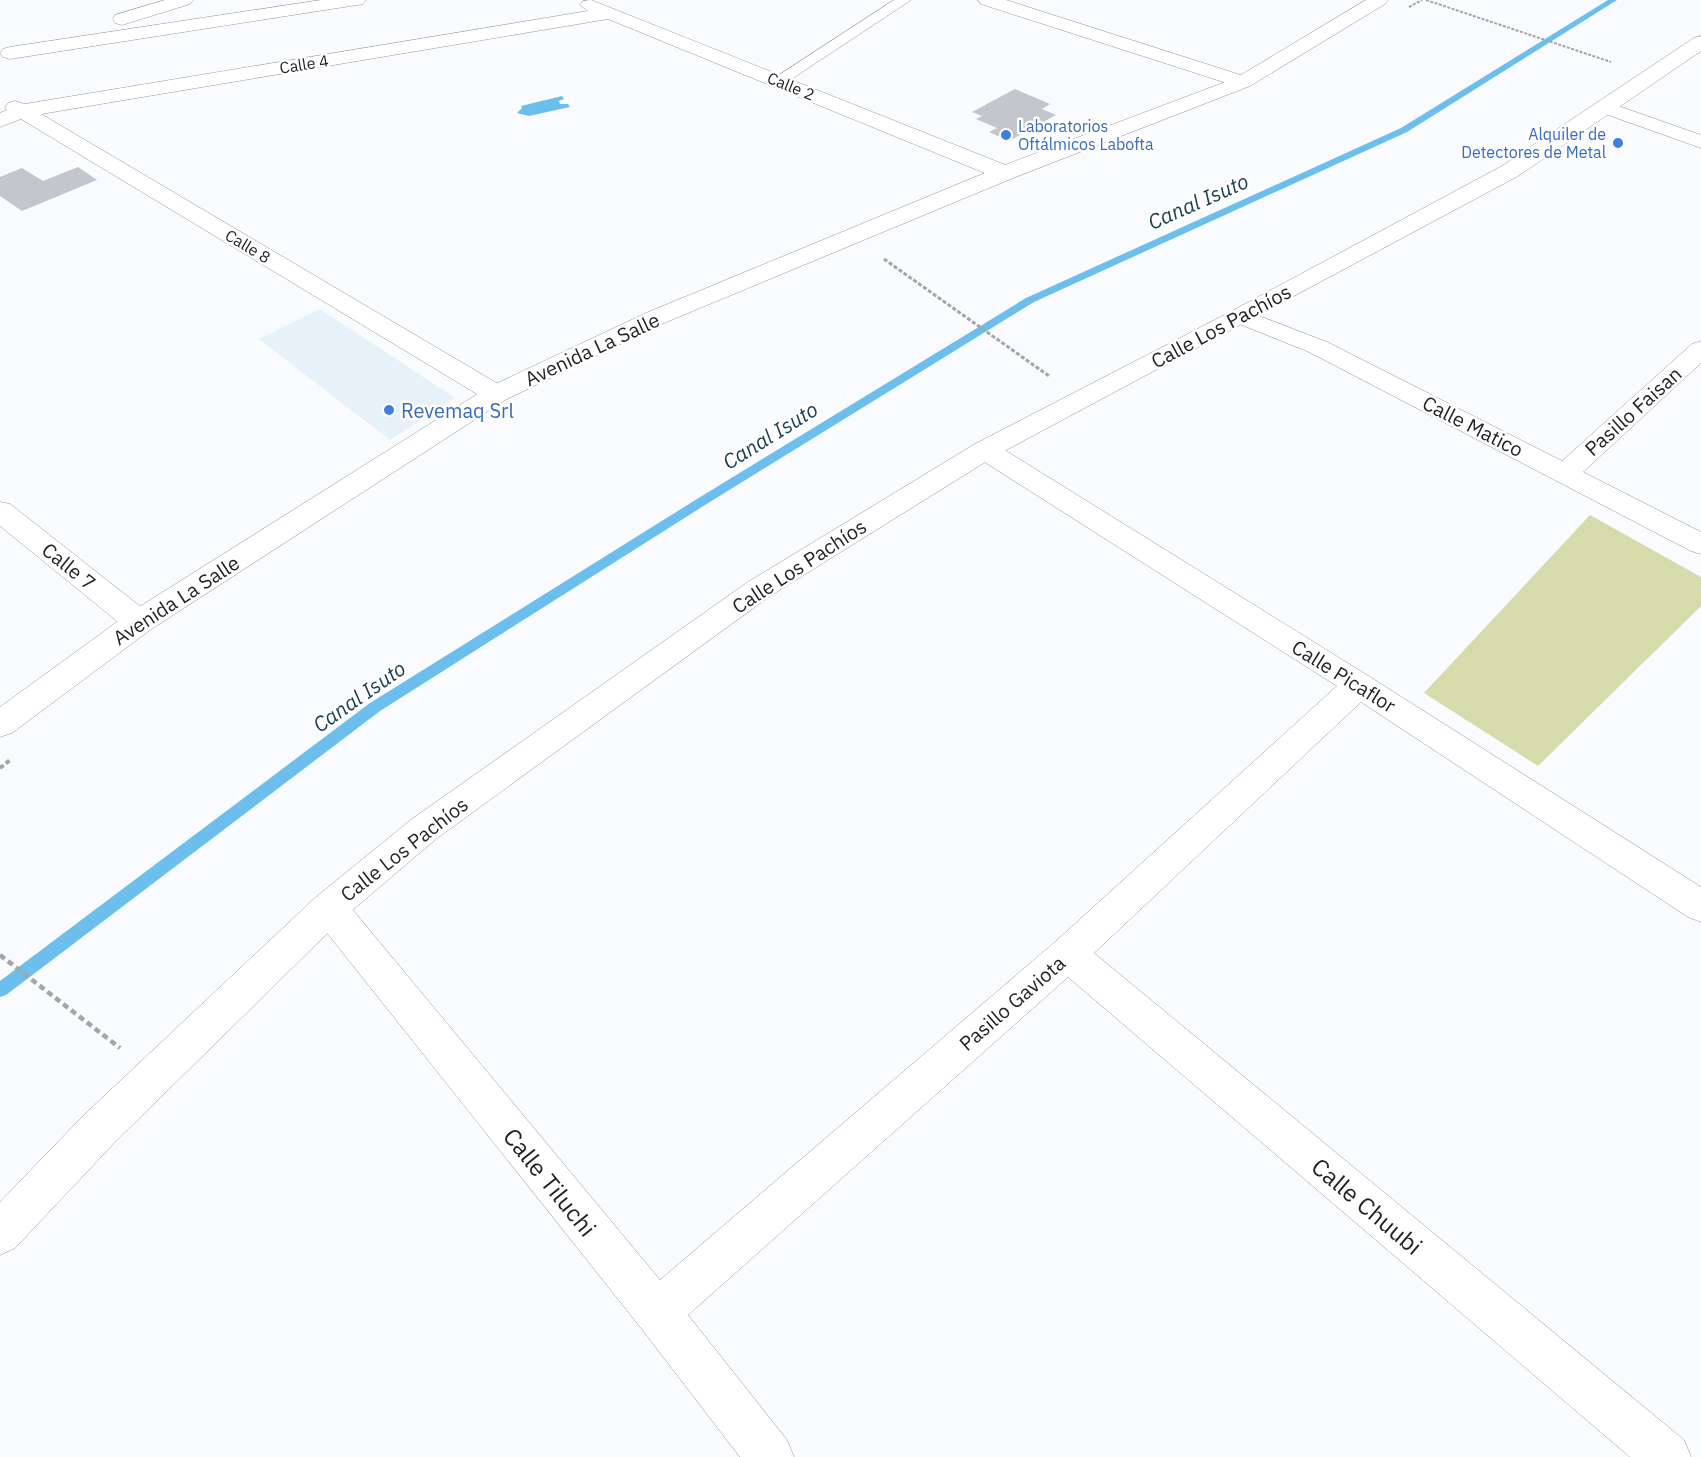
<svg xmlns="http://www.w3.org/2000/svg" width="1701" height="1457" font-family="'IBM Plex Sans',sans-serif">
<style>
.built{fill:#e7f1fa}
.green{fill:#d5dbaa}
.water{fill:#6cbeed}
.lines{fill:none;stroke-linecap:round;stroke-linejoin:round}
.stream{fill:#6cbeed;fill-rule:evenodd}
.building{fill:#c1c7cd}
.lane-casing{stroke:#91969c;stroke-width:1}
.street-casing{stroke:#91969c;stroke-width:1}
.secondary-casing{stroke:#91969c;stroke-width:1}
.path-far3{stroke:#a3a5a8;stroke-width:2;stroke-dasharray:3 1.5;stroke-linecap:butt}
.path-far2{stroke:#a3a5a8;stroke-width:3;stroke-dasharray:4 2;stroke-linecap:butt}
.path-far1{stroke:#a3a5a8;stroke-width:4;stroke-dasharray:4.5 3;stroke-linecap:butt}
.path{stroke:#a3a5a8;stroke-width:4.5;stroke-dasharray:6 4;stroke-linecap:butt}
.lane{fill:#fff;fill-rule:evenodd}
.street{fill:#fff;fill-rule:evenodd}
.secondary{fill:#fff;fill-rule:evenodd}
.shop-dot{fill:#3f7fe0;stroke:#fff;stroke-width:2}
.labels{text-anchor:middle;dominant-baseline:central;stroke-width:5;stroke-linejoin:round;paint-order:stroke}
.far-street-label{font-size:16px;fill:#1f2124;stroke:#fff}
.far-shop-label{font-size:16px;fill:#366cbe;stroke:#fff;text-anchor:start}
.street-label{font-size:20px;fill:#1f2124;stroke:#fff}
.shop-label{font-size:20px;fill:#366cbe;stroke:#fff;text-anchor:start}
.water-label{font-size:21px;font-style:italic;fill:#193d51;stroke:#fff}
.near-street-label{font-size:24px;fill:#1f2124;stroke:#fff}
</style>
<rect width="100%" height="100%" fill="#f9fbfe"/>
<path class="built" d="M320,309L455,398L390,440L259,339Z"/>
<path class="green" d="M1590,515L1701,577V606L1538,766L1424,693Z"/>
<path class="water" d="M562,96L564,99L559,101L560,104H568L570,107L529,116L517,113L522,108L521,106Z"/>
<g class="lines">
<path class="stream" d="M1608,0H1617L1407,132L1034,302L705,505L380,711L6,995L0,997V981L370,703L697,499L1026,298L1401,128Z"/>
</g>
<g class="building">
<path d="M1015,89L1050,104L1042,109L1056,115L1009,141L989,132L997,128L976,119L982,116L972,112Z"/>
<path d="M78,167L97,180L22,211L0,196V177L22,168L43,181Z"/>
</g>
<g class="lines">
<g class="lane-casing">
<path id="lane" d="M894,0H911L784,84L778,86L770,81Z"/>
</g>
<g class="street-casing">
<g id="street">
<path d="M165,0H193L190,4L122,25L115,23L113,19L115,15Z"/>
<path d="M321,0H366L363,4L357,5L10,59L3,57L0,53L3,49L10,47Z"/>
<path d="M591,0L1013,168L1016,173L1013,178L1005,180L997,178L608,19L41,114L505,388L509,394L505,400L496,402L487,400L21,119L0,127V113L7,110L5,107L8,103L15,101L25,104L588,11L580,5L583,1Z"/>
<path d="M978,0H1006L1250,78L1253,82L1250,86H1236L981,4Z"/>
<path d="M1604,101L1701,135V148L1597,111L1594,107L1597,103Z"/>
<path d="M1241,309L1327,342L1562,461L1692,344L1701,341V363L1583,472L1701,532V554L1691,551L1309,352L1232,321L1229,316L1232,311Z"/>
<path d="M985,441L995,444L1370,677L1701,887V922L1688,917L1361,702L1094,953L1684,1440L1691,1457H1630L1068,977L688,1315L787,1440L794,1457H740L641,1328L316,919L311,908L316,897L329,892L342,897L660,1280L1055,942L1337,686L975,456L971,450L975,444Z"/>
<path d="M0,502L10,504L150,614L154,622L150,630L139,633L128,630L0,526Z"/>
</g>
</g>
<g class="secondary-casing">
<g id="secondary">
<path d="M1366,0H1388L1385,4L1250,86L1013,178L664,323L505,400L150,630L12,733L0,737V707L128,614L487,388L646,313L997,168L1236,78Z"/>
<path d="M1701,36V51L1518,176L995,456L770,596L436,839L342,919L115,1142L15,1248L0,1255V1202L85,1114L316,897L412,819L748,582L975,444L1232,311L1502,166L1694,38Z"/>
</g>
</g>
<g class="path-far3">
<path d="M1426,0L1611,62"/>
<path d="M1409,7L1422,0"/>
</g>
<path class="path-far2" d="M884,259L1049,376"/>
<path class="path-far1" d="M0,768L10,760"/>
<path class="path" d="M0,955L120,1048"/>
<use href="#lane" class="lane"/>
<use href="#street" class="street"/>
<use href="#secondary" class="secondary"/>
</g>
<g class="shop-dot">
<circle cx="1006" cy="135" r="6"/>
<circle cx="1618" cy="143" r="6"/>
<circle cx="389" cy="410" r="6"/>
</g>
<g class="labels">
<g class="far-street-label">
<text transform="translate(304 64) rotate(-9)">Calle 4</text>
<text transform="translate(791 86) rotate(22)">Calle 2</text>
<text transform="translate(248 246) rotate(31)">Calle 8</text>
</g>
<g class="far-shop-label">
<text x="1018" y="126">Laboratorios<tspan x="1018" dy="18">Oftálmicos Labofta</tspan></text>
<text x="1606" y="134" text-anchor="end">Alquiler de<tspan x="1606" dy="18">Detectores de Metal</tspan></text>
</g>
<g class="street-label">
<text transform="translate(1221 326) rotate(-28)">Calle Los Pachíos</text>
<text transform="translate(592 349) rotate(-25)">Avenida La Salle</text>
<text transform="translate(1633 411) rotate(-42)">Pasillo Faisan</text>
<text transform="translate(1473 426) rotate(27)">Calle Matico</text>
<text transform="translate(69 566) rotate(39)">Calle 7</text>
<text transform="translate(799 566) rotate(-33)">Calle Los Pachíos</text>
<text transform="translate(176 600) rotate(-33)">Avenida La Salle</text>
<text transform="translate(1344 676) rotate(32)">Calle Picaflor</text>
<text transform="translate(404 849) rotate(-38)">Calle Los Pachíos</text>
<text transform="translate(1012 1003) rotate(-41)">Pasillo Gaviota</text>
</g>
<g class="shop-label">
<text x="401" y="410">Revemaq Srl</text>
</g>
<g class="water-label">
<text transform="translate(1198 201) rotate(-24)">Canal Isuto</text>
<text transform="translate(770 435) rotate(-32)">Canal Isuto</text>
<text transform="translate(359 696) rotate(-35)">Canal Isuto</text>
</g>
<g class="near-street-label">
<text transform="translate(550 1182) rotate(51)">Calle Tiluchi</text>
<text transform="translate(1367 1206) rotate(40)">Calle Chuubi</text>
</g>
</g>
</svg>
